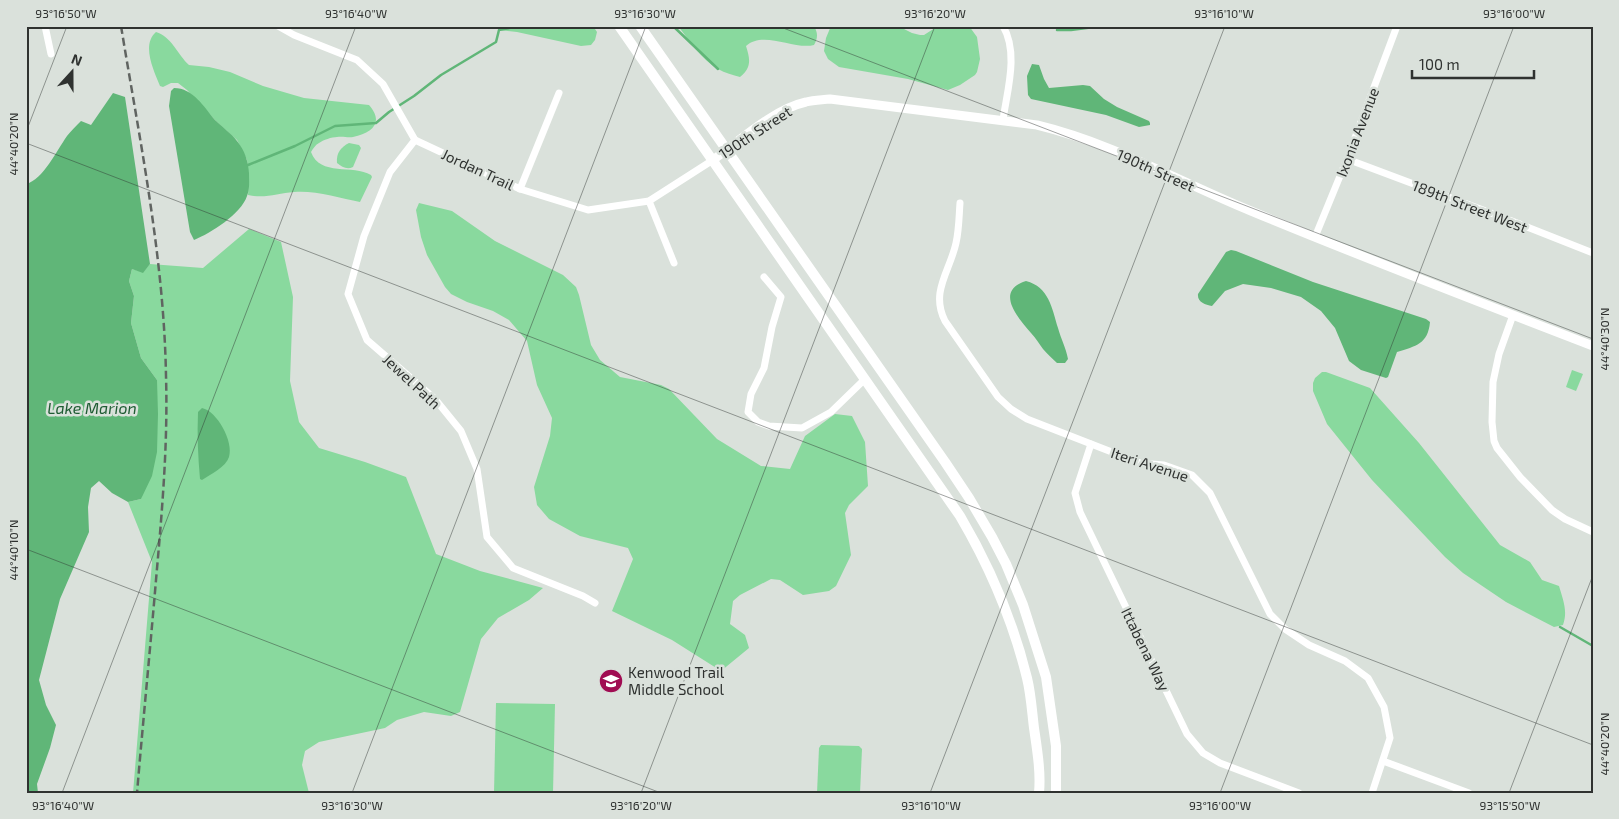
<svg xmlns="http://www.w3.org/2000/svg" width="1619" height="819" font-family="'Exo 2',sans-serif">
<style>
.green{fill:#89d99e}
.water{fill:#60b678}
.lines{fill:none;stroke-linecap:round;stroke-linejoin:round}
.stream{stroke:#60b678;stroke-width:2.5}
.minor{stroke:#fff;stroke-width:7}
.tertiary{stroke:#fff;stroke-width:9}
.secondary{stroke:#fff;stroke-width:10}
.rail{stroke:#606461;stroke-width:2.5;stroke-dasharray:8 4;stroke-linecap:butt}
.ticks{fill:none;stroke:#2f3230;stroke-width:1;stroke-opacity:0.45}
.labels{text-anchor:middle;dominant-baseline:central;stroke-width:5;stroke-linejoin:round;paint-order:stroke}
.street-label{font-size:15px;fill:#2f3230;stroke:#dae1db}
.poi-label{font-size:15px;fill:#2f3230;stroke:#dae1db;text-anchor:start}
.water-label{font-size:16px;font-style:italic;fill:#1f5c33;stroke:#dae1db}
.neatline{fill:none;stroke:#2f3230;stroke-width:2}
.ticks-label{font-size:12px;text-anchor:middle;fill:#2f3230}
</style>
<rect width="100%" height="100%" fill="#dae1db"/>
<g class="green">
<path d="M497,26H593L597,32L595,40L591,45L581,46L517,32L499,30Z"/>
<path d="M678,26H814C818,33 818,38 814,45C794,50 763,30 746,46C750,59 752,67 740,77C733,75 725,73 718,69C701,59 690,41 678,26Z"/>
<path d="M831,26H898L912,33L920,35H924L938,26H969L977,37L980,59L977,72L975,75L960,85L948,90L908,79L839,67L828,59L824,51L826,38Z"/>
<path d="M156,32C171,36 178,55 189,65L209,67L230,72L263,86L304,98L369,105C384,122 373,133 353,137C348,138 343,136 337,137C332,137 323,140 319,143C315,145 313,149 311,152C320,177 353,164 371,175L372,177L360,202C340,198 314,190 294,192C278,193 265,199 248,195L249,180L247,160L237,140L217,122L187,90L178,83H171L163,87L160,86C154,71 141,45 156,32Z"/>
<path d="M349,143L359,145L361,148L353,167C347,170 342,167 337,163C336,153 341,147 349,143Z"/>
<path d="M419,203L452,211L495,241L563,275L576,287L579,295L591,345L600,360L620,377L661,385L669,389L717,439L761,466L790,469L805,436L835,414L852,416L865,442L868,486L849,505L845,513L851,555L836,586L829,591L803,595L780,580L771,579L740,595L733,601L730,624L745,635L749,648L721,671L672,640L612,611L633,559L628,548L580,536L549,519L537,505L534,487L550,436L552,418L537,385L527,341L509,320L493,311L467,302L451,294L445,287L427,255L421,237L416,210Z"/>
<path d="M249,229L281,242L293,297L290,381L299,422L319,448L365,462L406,477L436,554L480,571L543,588L529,600L498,618L481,639L460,712L451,716L424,712L397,720L385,728L319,742L305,751L302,765L309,793H133L152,562L128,502L141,499L157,380L141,358L131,323L134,296L129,281L132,269L143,272L150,264L203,268Z"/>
<path d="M1572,370L1583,374L1576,391L1566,387Z"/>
<path d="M1322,372H1326L1370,388L1419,443L1500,545L1530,562L1542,580L1559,586C1563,600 1568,611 1563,625L1554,627L1506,602L1463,573L1445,557L1372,480L1327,424L1313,391V383L1315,378Z"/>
<path d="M496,703L555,704L553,793H494Z"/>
<path d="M821,745L859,746L862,749L860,793H817L819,748Z"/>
</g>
<g class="water">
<path d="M1032,64L1039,65L1044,79L1049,88L1083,85L1090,86L1104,99L1117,107L1149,121L1150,123V125L1139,127L1106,115L1031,99L1028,95L1027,76Z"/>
<path d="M174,88C193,88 204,107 215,120C222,127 231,133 237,141C245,151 248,161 249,173C249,181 250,189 247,196C241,214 211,233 194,240L190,232L169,106L171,91Z"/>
<path d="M113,93L125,97L150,264L143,273L132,269L129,281L134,296L131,323L141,358L157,380L158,414L157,452L152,476L141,499L128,502L112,493L99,481L91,488L88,507L89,532L60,599L39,680L46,705L56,725L50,748L37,784L38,793H26V184C43,180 57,150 67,136C71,131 76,126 81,121L91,125Z"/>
<path d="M1231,250L1236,251L1313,282L1426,319L1430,322C1428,344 1416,346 1397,352L1388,377L1386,378L1361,370L1349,361L1335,328L1321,311L1301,297L1271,288L1243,284L1225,291L1212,306C1205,305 1197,302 1198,294L1226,252Z"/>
<path d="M1026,281C1049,287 1052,308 1058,328C1061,339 1066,348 1068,359L1065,363H1057C1052,358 1047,354 1043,349C1039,344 1036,338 1031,333C1018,318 994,291 1026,281Z"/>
<path d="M202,408C217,411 234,442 229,457C226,467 211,474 202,480L200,479C198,457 197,435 198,412Z"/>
</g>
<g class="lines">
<g class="stream">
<path d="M673,26L718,69"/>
<path d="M1057,30H1071L1102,26"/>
<path d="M248,165L295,146L335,126L376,123L389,112L414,96L441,75L496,42L499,30L520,26"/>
<path d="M1560,627L1593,646"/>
</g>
<g class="minor">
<path d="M45,26L51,54"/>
<path d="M278,26L294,35L357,60L383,84L415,140L520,189L588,210L649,201L713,160"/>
<path d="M1003,120C1007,91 1019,53 1003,26"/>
<path d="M415,140L390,172L364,236L348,294L367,340L435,399L461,431L477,469L487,537L513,568L583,596L595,603"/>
<path d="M1347,159L1499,216L1593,253"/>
<path d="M520,189L559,93"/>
<path d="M649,201L674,263"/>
<path d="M960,203C959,216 959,230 956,243C950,271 930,292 945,321L998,397L1011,409L1027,419L1140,463L1164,465L1192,475L1210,493L1270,614L1285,629L1309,645L1345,661L1368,678L1384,707L1390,738L1372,793"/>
<path d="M1315,237L1347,159L1397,26"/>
<path d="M764,277L781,297L772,327L764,368L751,394L748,412L758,422L769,426L802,428L831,412L865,379"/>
<path d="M1513,315L1499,354L1493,382L1492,422L1494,441L1497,448L1520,477L1552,510L1565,519L1593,532"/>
<path d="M1091,444L1075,493L1080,512L1187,734L1203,753L1220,763L1299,793"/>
<path d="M1383,761L1469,793"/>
</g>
<path class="tertiary" d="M713,160C739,141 774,109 806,102C814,100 822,100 830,99L1037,125C1112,143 1180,182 1251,211C1364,258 1479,302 1593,346"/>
<g class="secondary">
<path d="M619,26L960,516C990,567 1013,621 1027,678C1031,694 1032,712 1034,728C1037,749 1041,772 1039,793"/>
<path d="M640,26L945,462L969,498L992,537L1006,564L1023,605L1046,677L1056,746V793"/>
</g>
<path class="rail" d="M121,26C140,142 164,258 166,376C168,444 162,512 156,580C150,651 143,722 137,793"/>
</g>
<path class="ticks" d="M778,26L1593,339M26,132L67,26M26,143L1593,745M26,549L661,793M62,793L356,26M352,793L646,26M641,793L935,26M930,793L1225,26M1220,793L1514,26M1509,793L1593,575"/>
<defs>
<g id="school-disc" transform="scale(1.25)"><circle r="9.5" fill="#a00c52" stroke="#dae1db"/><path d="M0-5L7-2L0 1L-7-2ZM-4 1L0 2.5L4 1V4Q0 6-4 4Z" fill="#fff"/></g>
</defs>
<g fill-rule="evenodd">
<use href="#school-disc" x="611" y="681"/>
</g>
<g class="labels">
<g class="street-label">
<text transform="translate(755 132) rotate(-33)">190th Street</text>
<text transform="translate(1357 132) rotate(-69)">Ixonia Avenue</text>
<text transform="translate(478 169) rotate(25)">Jordan Trail</text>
<text transform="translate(1156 170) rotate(24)">190th Street</text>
<text transform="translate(1470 206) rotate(21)">189th Street West</text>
<text transform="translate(412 381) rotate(43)">Jewel Path</text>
<text transform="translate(1150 464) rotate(18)">Iteri Avenue</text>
<text transform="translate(1146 649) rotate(64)">Ittabena Way</text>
</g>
<g class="poi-label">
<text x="628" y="672">Kenwood Trail<tspan x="628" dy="17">Middle School</tspan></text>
</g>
<g class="water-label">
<text x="92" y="407">Lake Marion</text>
</g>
</g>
<rect width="1619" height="819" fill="none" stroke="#dae1db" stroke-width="55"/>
<g transform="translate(72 72) rotate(21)" stroke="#dae1db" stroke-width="4" paint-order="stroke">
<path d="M0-4L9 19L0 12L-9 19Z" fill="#2f3230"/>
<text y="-8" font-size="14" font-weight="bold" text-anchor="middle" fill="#2f3230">N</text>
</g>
<path d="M1412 70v8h122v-8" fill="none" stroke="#2f3230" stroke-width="2.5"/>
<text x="1419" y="70" font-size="15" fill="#2f3230" stroke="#dae1db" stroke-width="4" paint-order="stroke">100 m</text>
<rect x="28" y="28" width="1564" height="764" class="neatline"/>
<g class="ticks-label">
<text x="66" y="18">93°16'50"W</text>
<text x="356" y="18">93°16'40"W</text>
<text x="645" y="18">93°16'30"W</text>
<text x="935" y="18">93°16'20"W</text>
<text x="1224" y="18">93°16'10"W</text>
<text x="1514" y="18">93°16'00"W</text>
<text transform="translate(14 144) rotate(-90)" y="4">44°40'20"N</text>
<text transform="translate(1605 339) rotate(-90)" y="4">44°40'30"N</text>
<text transform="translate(14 550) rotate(-90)" y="4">44°40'10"N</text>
<text transform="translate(1605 744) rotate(-90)" y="4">44°40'20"N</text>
<text x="63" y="810">93°16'40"W</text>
<text x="352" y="810">93°16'30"W</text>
<text x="641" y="810">93°16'20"W</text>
<text x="931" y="810">93°16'10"W</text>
<text x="1220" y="810">93°16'00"W</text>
<text x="1510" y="810">93°15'50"W</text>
</g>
</svg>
